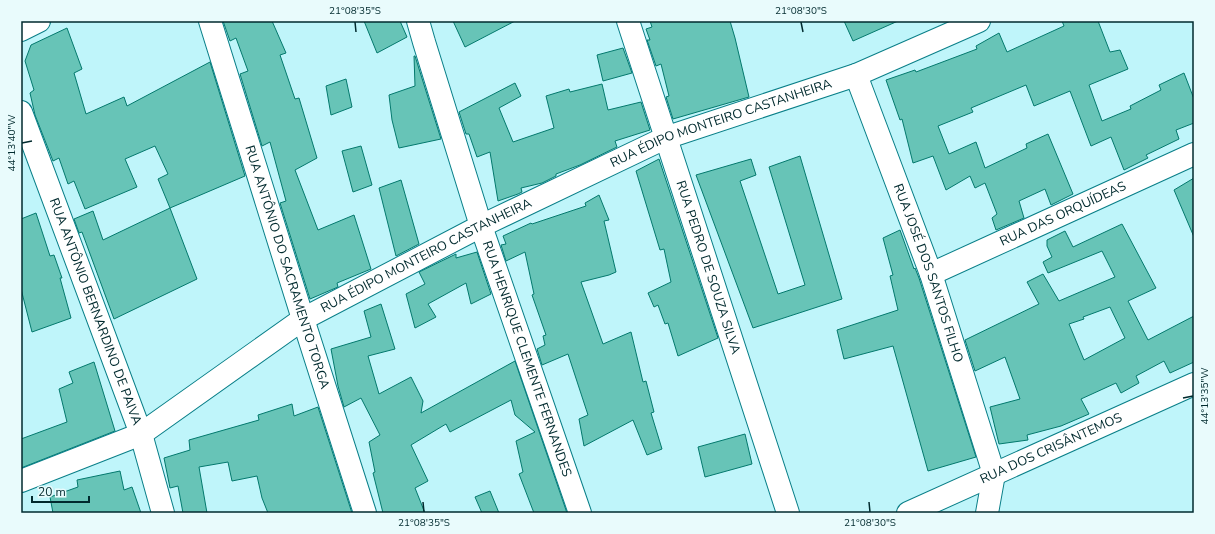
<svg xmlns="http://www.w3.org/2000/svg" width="1215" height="534" font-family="'Nunito Sans',sans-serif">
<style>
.building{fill:#67c4b7;stroke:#03796d;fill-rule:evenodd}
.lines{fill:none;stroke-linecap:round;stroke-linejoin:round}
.minor-casing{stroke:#097f88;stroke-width:24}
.primary-casing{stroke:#097f88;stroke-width:24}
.minor{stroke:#fff;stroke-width:22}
.primary{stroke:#fff;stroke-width:22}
.ticks{fill:none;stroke:#002a2e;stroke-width:1.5}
.labels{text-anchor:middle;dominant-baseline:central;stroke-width:3;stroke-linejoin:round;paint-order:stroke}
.street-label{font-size:13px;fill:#002a2e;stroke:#e9fbfc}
.neatline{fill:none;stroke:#002a2e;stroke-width:1.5}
.ticks-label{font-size:10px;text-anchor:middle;fill:#002a2e}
</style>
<rect width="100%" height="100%" fill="#bff5fa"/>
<g class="building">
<path d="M223,21H272L286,53L280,55L295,99L299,98L317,158L295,170L318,230L354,215L371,269L337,283L338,287L310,299L280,203L286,201L270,142L262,146L240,74L248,71L236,38L230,41Z"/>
<path d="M364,21H400L407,37L377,53Z"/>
<path d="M453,21H515L465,47Z"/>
<path d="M650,21H730L735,38L749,97L673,119L666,97L669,96L661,64L656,66L647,40H650L646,29L652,27Z"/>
<path d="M844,21H898L853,41Z"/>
<path d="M1062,21H1098L1110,52L1120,50L1128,69L1089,85L1102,121L1131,109L1130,106L1161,90L1159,85L1184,73L1194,99V123L1176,130L1179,139L1146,155L1148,158L1124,170L1111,137L1091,146L1070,91L1034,106L1026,85L971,108L973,112L938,126L949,154L976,142L985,168L1027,148L1026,144L1048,134L1073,194L1051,205L1045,189L1019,201L1024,218L996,230L992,218L997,214L985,183L975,188L970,176L946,190L933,156L913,163L902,119L900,120L886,80L915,70L916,72L977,49L976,46L999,33L1007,52L1064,26Z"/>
<path d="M67,28L82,69L74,73L86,114L124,97L127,106L210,62L245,176L170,208L158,179L168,174L155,146L125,159L137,187L85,209L74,181L68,184L59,158L53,161L35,115L30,93L34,90L25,61L31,45Z"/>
<path d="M623,48L632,73L603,81L597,55Z"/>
<path d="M414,56H415L441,139L399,148L392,120L389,95L415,86Z"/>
<path d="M346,79L352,107L331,115L326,86Z"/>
<path d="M515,83L521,96L499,108L513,142L554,128L546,96L569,89L570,92L602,84L608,110L641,102L650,130L615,141L617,147L580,165L556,174V176L542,183L521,188L522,192L518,194L498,201L490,152L477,157L469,134H466L459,112Z"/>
<path d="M361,146L372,185L353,192L342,151Z"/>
<path d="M800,156L842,299L753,328L696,175L751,159L756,175L740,181L778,294L805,285L769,167Z"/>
<path d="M659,159L718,338L678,356L668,323L665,324L658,305L654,307L648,293L671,282L664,249L660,250L636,171Z"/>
<path d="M1194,178V237L1174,190Z"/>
<path d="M401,180L419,244L396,256L379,188Z"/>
<path d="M599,195L609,220L604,221L616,272L609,275L581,282L603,344L631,332L643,382L646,381L654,412L651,413L662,449L647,455L633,420L584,446L579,419L588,415L568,354L542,365L537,349L545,345L543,336L546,335L532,295L534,294L525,252L506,261L501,245L506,244L503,236L531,223L532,224L586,206L585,203Z"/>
<path d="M170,208L197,279L114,319L82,232L79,233L74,219L93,211L103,240Z"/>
<path d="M36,213L50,256L54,255L62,278H60L71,318L32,332L21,289V219Z"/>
<path d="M1122,224L1156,288L1128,301L1148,340L1194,316V362L1170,373L1164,361L1136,376L1139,383L1121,393L1116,383L1081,399L1089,414L1061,426L1027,435L1028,440L999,444L990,407L1020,399L1005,357L975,371L965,340L1039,304L1027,282L1043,274L1059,301L1115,277L1102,251L1048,273L1043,262L1052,257L1047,246V240L1065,231L1073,247ZM1110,307L1125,338L1084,360L1069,324L1084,319L1083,317Z"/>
<path d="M900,230L914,269L915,268L919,278L976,457L928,471L893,346L844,359L837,330L898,310L890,276L893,275L883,238Z"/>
<path d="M477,252L491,294L471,304L466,283L428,304L436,317L415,328L406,294L425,284L419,272L456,254V258Z"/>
<path d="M381,304L395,349L368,356L379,394L411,377L423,401L421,413L515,361L567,513H534L519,474L523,472L516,441L535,432L515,415L511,400L450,432L446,424L411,445L428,481L415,488L425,513H383L373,473L375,472L369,442L380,435L361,398L344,407L338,386L331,349L371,337L364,311Z"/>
<path d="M94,362L115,431L21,468V439L67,422L59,389L73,383L69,372Z"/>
<path d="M292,404L294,416L318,407L352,513H268L262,498L257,476L232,481L228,462L199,467L207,513H183L178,486L170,488L164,458L190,450L189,440L259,420L258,415Z"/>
<path d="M745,434L752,464L705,477L698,447Z"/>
<path d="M120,471L124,490L132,487L141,513H53L50,497L78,487L77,480Z"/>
<path d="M490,491L499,513H482L475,497Z"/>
</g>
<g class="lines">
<g class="minor-casing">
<g id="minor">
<path id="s1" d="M210,21L303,319L365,513"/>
<path id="s2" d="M418,21L424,42L481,226L580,513"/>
<path id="s3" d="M628,21L788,513"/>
<path id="s4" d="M856,75L931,274L994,474L987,513"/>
<path id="s5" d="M21,112L141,434L163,513"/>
<path id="s6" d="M931,274L1194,154"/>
<path id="s7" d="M21,481L141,434L303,319L481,226L665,138L856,75L979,21"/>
<path id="s8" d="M908,513L1194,384"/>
</g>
</g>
<g class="primary-casing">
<path id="primary" d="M21,30L39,21"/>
</g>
<use href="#minor" class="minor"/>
<use href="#primary" class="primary"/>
</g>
<path class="ticks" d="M355,22L356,32M801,22L803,32M22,143L32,141M1183,398L1193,396M423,502L424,512M869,502L870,512"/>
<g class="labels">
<g class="street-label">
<text stroke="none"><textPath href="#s7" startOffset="790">RUA ÉDIPO MONTEIRO CASTANHEIRA</textPath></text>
<text stroke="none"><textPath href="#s6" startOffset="145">RUA DAS ORQUÍDEAS</textPath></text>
<text stroke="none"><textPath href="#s7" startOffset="466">RUA ÉDIPO MONTEIRO CASTANHEIRA</textPath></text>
<text stroke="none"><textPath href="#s1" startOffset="258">RUA ANTÔNIO DO SACRAMENTO TORGA</textPath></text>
<text stroke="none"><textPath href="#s3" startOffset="259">RUA PEDRO DE SOUZA SILVA</textPath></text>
<text stroke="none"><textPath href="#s4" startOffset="211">RUA JOSÉ DOS SANTOS FILHO</textPath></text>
<text stroke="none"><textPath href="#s5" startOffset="213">RUA ANTÔNIO BERNARDINO DE PAIVA</textPath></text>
<text stroke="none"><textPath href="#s2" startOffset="355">RUA HENRIQUE CLEMENTE FERNANDES</textPath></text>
<text stroke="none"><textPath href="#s8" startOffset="157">RUA DOS CRISÂNTEMOS</textPath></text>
</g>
</g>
<rect width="1215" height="534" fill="none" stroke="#e9fbfc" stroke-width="44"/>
<path d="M32 496v6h57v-6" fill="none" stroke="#002a2e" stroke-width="2"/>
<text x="38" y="496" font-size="12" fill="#002a2e" stroke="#e9fbfc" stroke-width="3" paint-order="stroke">20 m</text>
<rect x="22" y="22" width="1171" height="490" class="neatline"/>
<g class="ticks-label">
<text x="355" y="14">21°08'35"S</text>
<text x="801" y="14">21°08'30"S</text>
<text transform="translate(11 143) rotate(-90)" y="4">44°13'40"W</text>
<text transform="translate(1204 396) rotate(-90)" y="4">44°13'35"W</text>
<text x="424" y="526">21°08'35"S</text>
<text x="870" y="526">21°08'30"S</text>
</g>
</svg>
